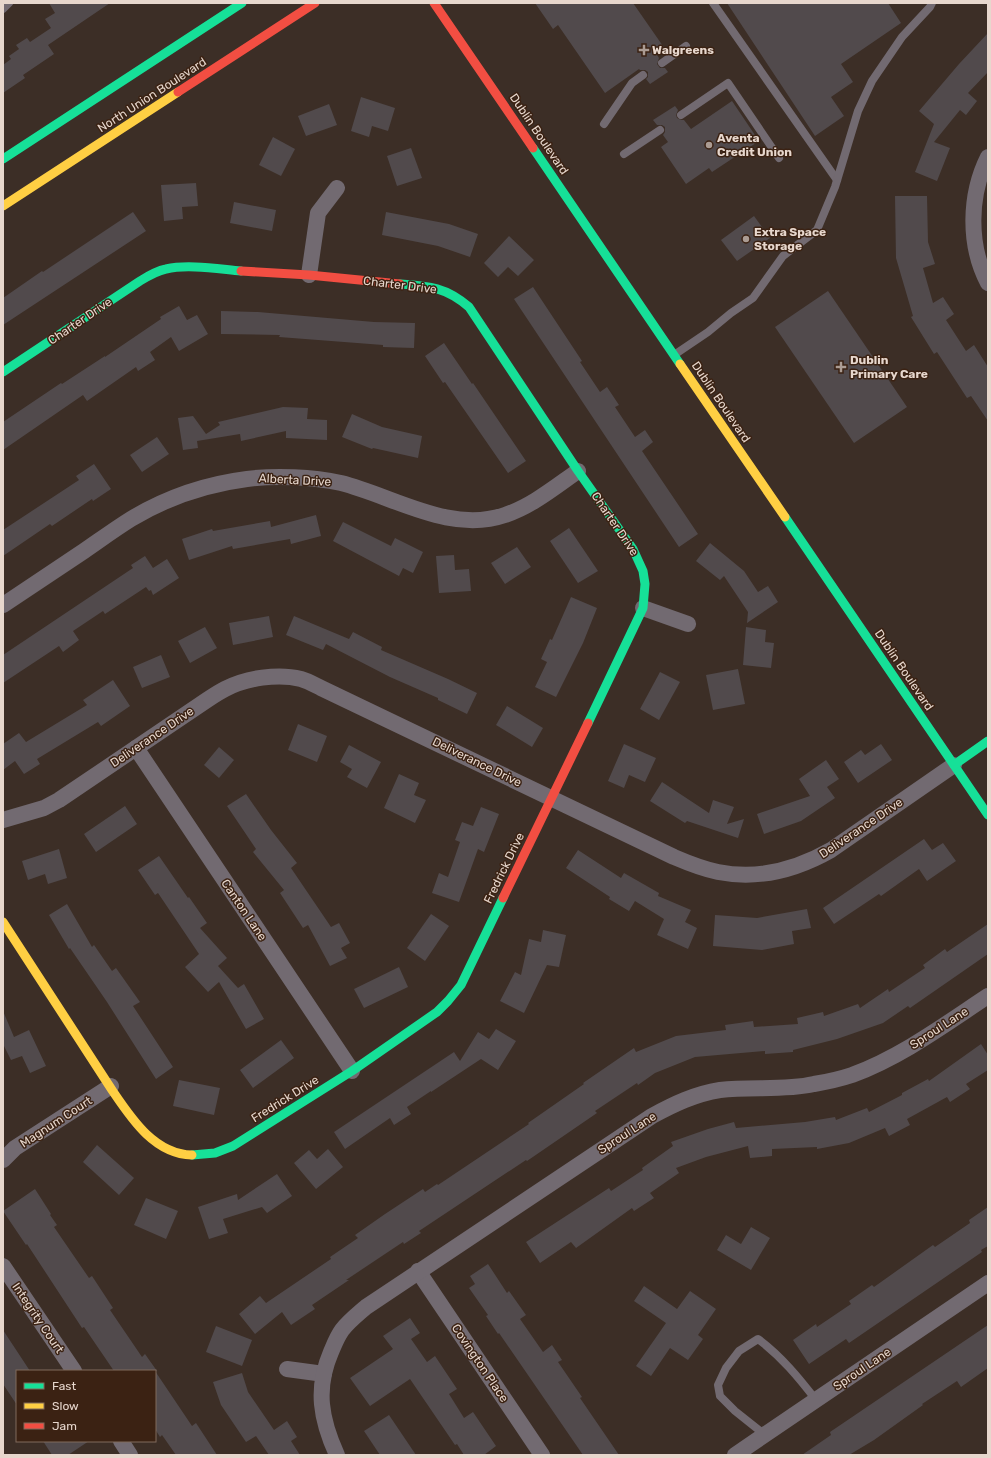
<svg xmlns="http://www.w3.org/2000/svg" width="991" height="1458" font-family="Rubik,sans-serif">
<style>
.building{fill:#514a4c}
.lines{fill:none;stroke-linecap:round;stroke-linejoin:round}
.lane{stroke:#726a71;stroke-width:8}
.street{stroke:#726a71;stroke-width:16}
.fast{stroke:#16e098;stroke-width:9}
.slow{stroke:#ffcf43;stroke-width:9}
.jam{stroke:#f24e42;stroke-width:9}
.poi-dot{fill:#ab9c93;stroke:#3b2213;stroke-width:1.5}
.labels{text-anchor:middle;dominant-baseline:central;stroke-width:3;stroke-linejoin:round;paint-order:stroke}
.poi-label{font-size:12px;font-weight:bold;fill:#e7d7cd;stroke:#3b2213;text-anchor:start}
.street-label{font-size:12px;fill:#e7d7cd;stroke:#3b2213}
</style>
<rect width="100%" height="100%" fill="#3c2e26"/>
<g class="building">
<path d="M49,3H110L48,45L54,54L23,75L25,78L3,93V65L11,59L9,56L19,49L16,45L27,38L30,42L51,28L45,19L55,13Z"/>
<path d="M535,3H633L665,49L657,55L659,58L657,64L660,68H665L668,72L650,84L646,79L648,77V72L645,70H640L639,69L605,93L558,25L553,29Z"/>
<path d="M727,3H888L901,23L841,64L853,82L831,97L844,116L815,136Z"/>
<path d="M988,33V72L968,93L977,101L966,115L960,110L934,142L950,148L937,181L915,172L934,124L919,111L959,64Z"/>
<path d="M361,97L395,108L388,131L372,126L369,137L351,131Z"/>
<path d="M732,101L759,141L712,172L709,168L686,184L661,147L668,142L663,135L665,132V127L662,125H657L653,120L675,106L678,110L676,115L677,118L681,120H684L691,129Z"/>
<path d="M329,104L337,125L306,136L298,116Z"/>
<path d="M273,137L295,149L281,176L259,165Z"/>
<path d="M411,148L422,178L397,186L387,156Z"/>
<path d="M196,183L198,206L182,207L183,219L164,221L161,185Z"/>
<path d="M895,196H927L928,242L935,264L923,268L933,303L943,297L954,314L946,320L966,351L974,345L988,367V421L971,396L967,398L937,352L934,354L911,317L913,316L896,258Z"/>
<path d="M234,202L276,210L272,231L230,223Z"/>
<path d="M133,212L146,231L3,325V298L42,271L43,272Z"/>
<path d="M386,212L449,224L478,234L470,257L438,246L382,235Z"/>
<path d="M754,216L770,238L737,261L721,240Z"/>
<path d="M509,236L534,260L518,276L508,267L498,277L484,263Z"/>
<path d="M533,287L582,361L580,362L600,392L607,387L619,405L615,407L635,437L645,430L653,442L642,451L698,534L679,547L514,299Z"/>
<path d="M828,291L907,407L854,443L775,327Z"/>
<path d="M179,306L187,320L197,315L208,334L179,351L171,337L150,352L155,360L138,371L136,367L87,401L83,395L3,450V422L61,383L62,384L105,356V357L161,319L160,317Z"/>
<path d="M221,311L258,312L374,322L415,323L414,348L383,347V345L279,337L280,335L221,334Z"/>
<path d="M444,343L472,384L473,383L526,461L508,473L445,382L443,383L425,356Z"/>
<path d="M283,407L308,408L307,419L327,420V440L286,438V431L241,441L240,434L197,441L198,448L183,450L178,418L193,416L206,434L220,425L218,422Z"/>
<path d="M352,414L382,427L422,436L418,458L373,448L372,449L342,437Z"/>
<path d="M157,437L169,454L142,472L130,455Z"/>
<path d="M94,464L111,489L93,501L92,499L52,526L50,524L3,556V530L79,480L76,476Z"/>
<path d="M316,515L321,536L291,544L290,539L233,549L232,546L189,560L182,539L212,529L213,531L270,521L271,527Z"/>
<path d="M343,522L391,546L395,538L423,552L413,573L403,568L399,576L333,541Z"/>
<path d="M569,528L598,571L578,583L550,541Z"/>
<path d="M710,543L744,571L758,592L768,586L778,602L747,623L748,612L724,576L720,580L696,561Z"/>
<path d="M517,547L531,567L505,584L491,563Z"/>
<path d="M454,555L455,570L469,569L471,591L439,593L436,556Z"/>
<path d="M145,556L153,568L167,559L179,578L153,595L151,590L149,591L146,587L105,614L103,611L73,631L79,640L63,652L59,646L3,683V655L133,568L131,565Z"/>
<path d="M571,597L597,608L583,643L556,697L535,687L547,662L541,659L550,639L552,640Z"/>
<path d="M269,616L273,637L233,645L229,623Z"/>
<path d="M294,616L349,639L353,632L382,647L381,650L448,679L477,693L467,714L438,700V698L390,677L326,644L323,650L286,635Z"/>
<path d="M205,627L217,648L190,663L178,641Z"/>
<path d="M746,627L766,630L765,642L774,643L771,668L743,665Z"/>
<path d="M161,655L170,677L142,688L133,667Z"/>
<path d="M738,669L745,704L713,710L706,675Z"/>
<path d="M660,672L680,682L659,720L640,709Z"/>
<path d="M113,680L130,706L101,726L98,722L37,759L40,764L24,774L15,761L3,770V744L19,733L26,742L87,705L83,700Z"/>
<path d="M507,706L543,728L532,747L496,725Z"/>
<path d="M298,724L327,736L317,762L288,750Z"/>
<path d="M624,744L656,758L645,782L629,775L624,788L608,781Z"/>
<path d="M881,744L892,760L858,783L844,762L861,750L865,755Z"/>
<path d="M349,745L381,762L367,788L347,777L352,769L340,762Z"/>
<path d="M219,747L234,760L219,778L204,765Z"/>
<path d="M826,760L839,779L827,787L835,798L801,821L764,834L757,814L810,796L799,779Z"/>
<path d="M399,774L419,783L414,795L426,800L415,823L384,808Z"/>
<path d="M662,782L709,813L713,800L734,807L727,824L744,819L738,838L687,821L685,823L650,801Z"/>
<path d="M246,794L271,830L297,863L291,868L331,927L339,923L350,943L341,948L347,958L330,966L308,925L303,928L280,893L284,890L253,852L256,849L227,806Z"/>
<path d="M125,806L137,824L96,852L84,834Z"/>
<path d="M481,807L499,814L484,852L478,849L459,902L432,893L439,873L448,877L460,842L455,840L462,822L473,826Z"/>
<path d="M924,839L932,850L943,843L956,861L927,881L919,869L881,896L879,894L834,924L823,908Z"/>
<path d="M59,849L67,878L48,884L45,874L28,880L22,861Z"/>
<path d="M578,850L621,878L624,873L659,893L658,896L691,910L685,922L697,928L688,949L657,935L664,919L635,901L629,911L609,899L610,897L566,868Z"/>
<path d="M159,856L188,898L189,897L207,923L200,928L227,958L218,966L238,988L244,984L264,1019L246,1029L219,982L208,992L185,967L199,954L158,893L155,895L138,870Z"/>
<path d="M67,904L92,947L94,945L112,971L116,968L140,1002L133,1006L173,1067L156,1079L107,1002L70,948L69,949L49,915Z"/>
<path d="M807,909L811,928L792,931L794,944L762,950L713,946L715,915L757,918Z"/>
<path d="M431,914L449,926L425,961L407,948Z"/>
<path d="M988,924V954L910,1008L908,1006L883,1023L837,1039L793,1050V1052L765,1054V1051L695,1057L655,1073L638,1085L637,1083L595,1111L597,1113L527,1161L526,1160L419,1231L421,1233L404,1244L403,1242L346,1280H349L312,1305L315,1309L291,1325L282,1312L255,1334L239,1314L260,1296L266,1303L331,1259L330,1257L358,1238L355,1235L385,1214L423,1189L425,1192L437,1184L438,1185L529,1124L528,1123L584,1084L583,1083L634,1048L636,1052L676,1036L726,1030L725,1025L753,1021L754,1027L798,1024L797,1018L823,1012L824,1016L858,1004L860,1008L888,989L889,992L925,968L923,965L945,949L947,952Z"/>
<path d="M543,930L566,935L559,967L547,965L524,1013L500,1001L515,972L521,975L529,939L541,942Z"/>
<path d="M399,967L408,987L364,1008L354,989Z"/>
<path d="M3,1011L14,1037L29,1030L46,1066L30,1073L22,1056L11,1060L3,1044Z"/>
<path d="M496,1029L516,1041L498,1070L481,1059L431,1092V1091L407,1107L411,1114L394,1125L390,1118L345,1149L334,1132L454,1052L460,1061L478,1032L489,1039Z"/>
<path d="M281,1040L294,1058L253,1088L240,1070Z"/>
<path d="M981,1044L988,1055V1070L966,1084L970,1089L950,1102L947,1097L907,1119L910,1125L889,1136L885,1128L849,1143L817,1149V1147L772,1149V1156L750,1158L748,1146L706,1157L676,1168L679,1173L650,1193L654,1198L634,1211L632,1208L576,1248L571,1242L540,1263L526,1242L609,1188L611,1191L643,1170L642,1168L673,1146L671,1142L708,1129L734,1122L736,1128L805,1122L835,1117L836,1120L867,1108L869,1112L902,1095V1093L928,1079L929,1081Z"/>
<path d="M179,1080L220,1088L214,1115L173,1106Z"/>
<path d="M97,1145L134,1178L119,1195L83,1162Z"/>
<path d="M328,1149L343,1167L316,1189L294,1163L309,1150L317,1159Z"/>
<path d="M277,1174L292,1196L267,1213L262,1207L223,1219L228,1233L209,1239L198,1207L237,1194L238,1200Z"/>
<path d="M35,1189L51,1214L50,1215L57,1225L54,1227L89,1278L92,1276L113,1308L110,1310L142,1357L145,1354L157,1371H114L84,1327L82,1328L27,1244L26,1245L3,1211Z"/>
<path d="M146,1198L178,1211L166,1239L134,1225Z"/>
<path d="M988,1207V1246L981,1250L982,1252L849,1343L846,1339L809,1364L793,1340L816,1324L817,1327L851,1304L849,1301L872,1285L874,1287L933,1245L935,1247L970,1223L969,1220Z"/>
<path d="M751,1227L770,1238L751,1270L717,1250L726,1235L741,1244Z"/>
<path d="M488,1264L507,1293L509,1291L526,1315L520,1319L543,1352L552,1345L562,1360L558,1362L582,1397L580,1398L619,1455H583L499,1333L498,1334L486,1316L488,1315L469,1288L475,1284L470,1276Z"/>
<path d="M644,1286L677,1309L690,1291L716,1309L698,1335L703,1339L688,1360L670,1348L651,1376L636,1366L666,1323L634,1301Z"/>
<path d="M410,1318L420,1333L411,1339L427,1362L435,1356L457,1389L449,1394L464,1418L473,1412L496,1446L484,1455H464L457,1444L455,1445L410,1379L370,1406L350,1378L393,1349L383,1336Z"/>
<path d="M988,1325V1368L961,1387L957,1381L922,1404L923,1405L874,1440L849,1455H802L831,1435L830,1432Z"/>
<path d="M216,1326L252,1340L242,1366L206,1352Z"/>
<path d="M3,1330L30,1371H17V1405L3,1384Z"/>
<path d="M155,1371L192,1426L196,1423L217,1455H176L162,1435L160,1437L155,1429Z"/>
<path d="M242,1373L248,1392L274,1430L287,1421L297,1437L291,1441L300,1455H269L256,1436L246,1442L221,1405L213,1382Z"/>
<path d="M389,1415L416,1455H380L364,1431Z"/>
<path d="M43,1441H89L68,1455H52Z"/>
</g>
<g class="lines">
<g class="lane">
<path d="M713,3L837,180"/>
<path d="M3,9L9,3"/>
<path d="M662,63L686,46"/>
<path d="M681,115L728,83L779,158"/>
<path d="M604,124L632,83L643,75"/>
<path d="M624,154L660,130"/>
<path d="M674,355L708,332L731,313L753,298L783,256L817,230L835,187L858,111L872,81L902,37L930,7L932,3"/>
<path d="M765,1435L735,1411L720,1396L718,1385L726,1368L739,1351L758,1339C781,1356 799,1378 816,1400"/>
</g>
<g class="street">
<path d="M988,157C969,195 968,245 988,283"/>
<path d="M309,275L318,213L337,188"/>
<path d="M3,605C30,587 57,569 84,551C100,540 115,529 131,519C166,498 207,484 247,479C276,475 313,477 341,483C393,496 450,534 505,515C532,506 555,487 578,471"/>
<path d="M643,608L688,624"/>
<path d="M136,748L352,1071"/>
<path d="M3,820L44,808L59,800L207,700C213,696 219,692 225,689C246,678 278,673 301,679C308,681 315,685 321,688L674,857C688,863 703,869 718,872C759,880 796,870 831,850L954,765"/>
<path d="M3,1160L15,1148L111,1086"/>
<path d="M3,1266L74,1371"/>
<path d="M418,1271L542,1455"/>
<path d="M287,1369L324,1374"/>
<path d="M121,1441L130,1455"/>
<path d="M337,1455C321,1420 315,1389 331,1352C334,1345 337,1337 342,1330C349,1321 358,1314 366,1307L652,1116C674,1104 695,1094 720,1090C751,1086 783,1091 814,1084C826,1082 840,1079 852,1075C901,1057 944,1025 988,996"/>
<path d="M735,1455L988,1283"/>
</g>
<g class="fast">
<path d="M533,148L680,364"/>
<path d="M3,159L242,3"/>
<path d="M400,284C429,286 446,287 469,307L578,471L633,549L643,571L645,584L643,608L588,723"/>
<path d="M3,372L140,281C148,276 156,271 166,269C188,264 218,269 241,271"/>
<path d="M785,517L988,815"/>
<path d="M954,765L988,741"/>
<path d="M192,1155L215,1153L233,1146L352,1071L437,1012L448,1001L461,985L503,898"/>
</g>
<g class="slow">
<path d="M3,206L178,92"/>
<path d="M680,364L785,517"/>
<path d="M3,922L112,1090C131,1118 154,1154 192,1155"/>
</g>
<g class="jam">
<path d="M434,3L533,148"/>
<path d="M178,92L315,3"/>
<path d="M241,271L309,275L400,284"/>
<path d="M503,898L588,723"/>
</g>
</g>
<g class="poi-dot">
<path d="M642 44h4v4h4v4h-4v4h-4v-4h-4v-4h4z"/>
<circle cx="709" cy="145" r="4"/>
<circle cx="746" cy="239" r="4"/>
<path d="M839 361h4v4h4v4h-4v4h-4v-4h-4v-4h4z"/>
</g>
<g class="labels">
<g class="poi-label">
<text x="652" y="50">Walgreens</text>
<text x="717" y="138">Aventa<tspan x="717" dy="14">Credit Union</tspan></text>
<text x="754" y="232">Extra Space<tspan x="754" dy="14">Storage</tspan></text>
<text x="850" y="360">Dublin<tspan x="850" dy="14">Primary Care</tspan></text>
</g>
<g class="street-label">
<text transform="translate(152 95) rotate(-33)">North Union Boulevard</text>
<text transform="translate(539 134) rotate(56)">Dublin Boulevard</text>
<text transform="translate(400 285) rotate(7)">Charter Drive</text>
<text transform="translate(80 321) rotate(-34)">Charter Drive</text>
<text transform="translate(721 402) rotate(56)">Dublin Boulevard</text>
<text transform="translate(295 480) rotate(3)">Alberta Drive</text>
<text transform="translate(615 524) rotate(56)">Charter Drive</text>
<text transform="translate(904 670) rotate(56)">Dublin Boulevard</text>
<text transform="translate(152 737) rotate(-34)">Deliverance Drive</text>
<text transform="translate(477 762) rotate(26)">Deliverance Drive</text>
<text transform="translate(861 828) rotate(-34)">Deliverance Drive</text>
<text transform="translate(504 868) rotate(-64)">Fredrick Drive</text>
<text transform="translate(244 910) rotate(56)">Canton Lane</text>
<text transform="translate(939 1028) rotate(-33)">Sproul Lane</text>
<text transform="translate(285 1099) rotate(-32)">Fredrick Drive</text>
<text transform="translate(56 1122) rotate(-33)">Magnum Court</text>
<text transform="translate(627 1133) rotate(-33)">Sproul Lane</text>
<text transform="translate(38 1318) rotate(56)">Integrity Court</text>
<text transform="translate(480 1363) rotate(56)">Covington Place</text>
<text transform="translate(862 1369) rotate(-34)">Sproul Lane</text>
</g>
</g>
<rect width="991" height="1458" fill="none" stroke="#e7d7cd" stroke-width="8"/>
<rect x="16" y="1370" width="140" height="72" fill="#3b2213" stroke="#806a5d"/>
<rect x="24" y="1383" width="20" height="6" fill="#16e098" stroke="#806a5d"/>
<text x="52" y="1390" font-size="12" fill="#e7d7cd">Fast</text>
<rect x="24" y="1403" width="20" height="6" fill="#ffcf43" stroke="#806a5d"/>
<text x="52" y="1410" font-size="12" fill="#e7d7cd">Slow</text>
<rect x="24" y="1423" width="20" height="6" fill="#f24e42" stroke="#806a5d"/>
<text x="52" y="1430" font-size="12" fill="#e7d7cd">Jam</text>
</svg>
